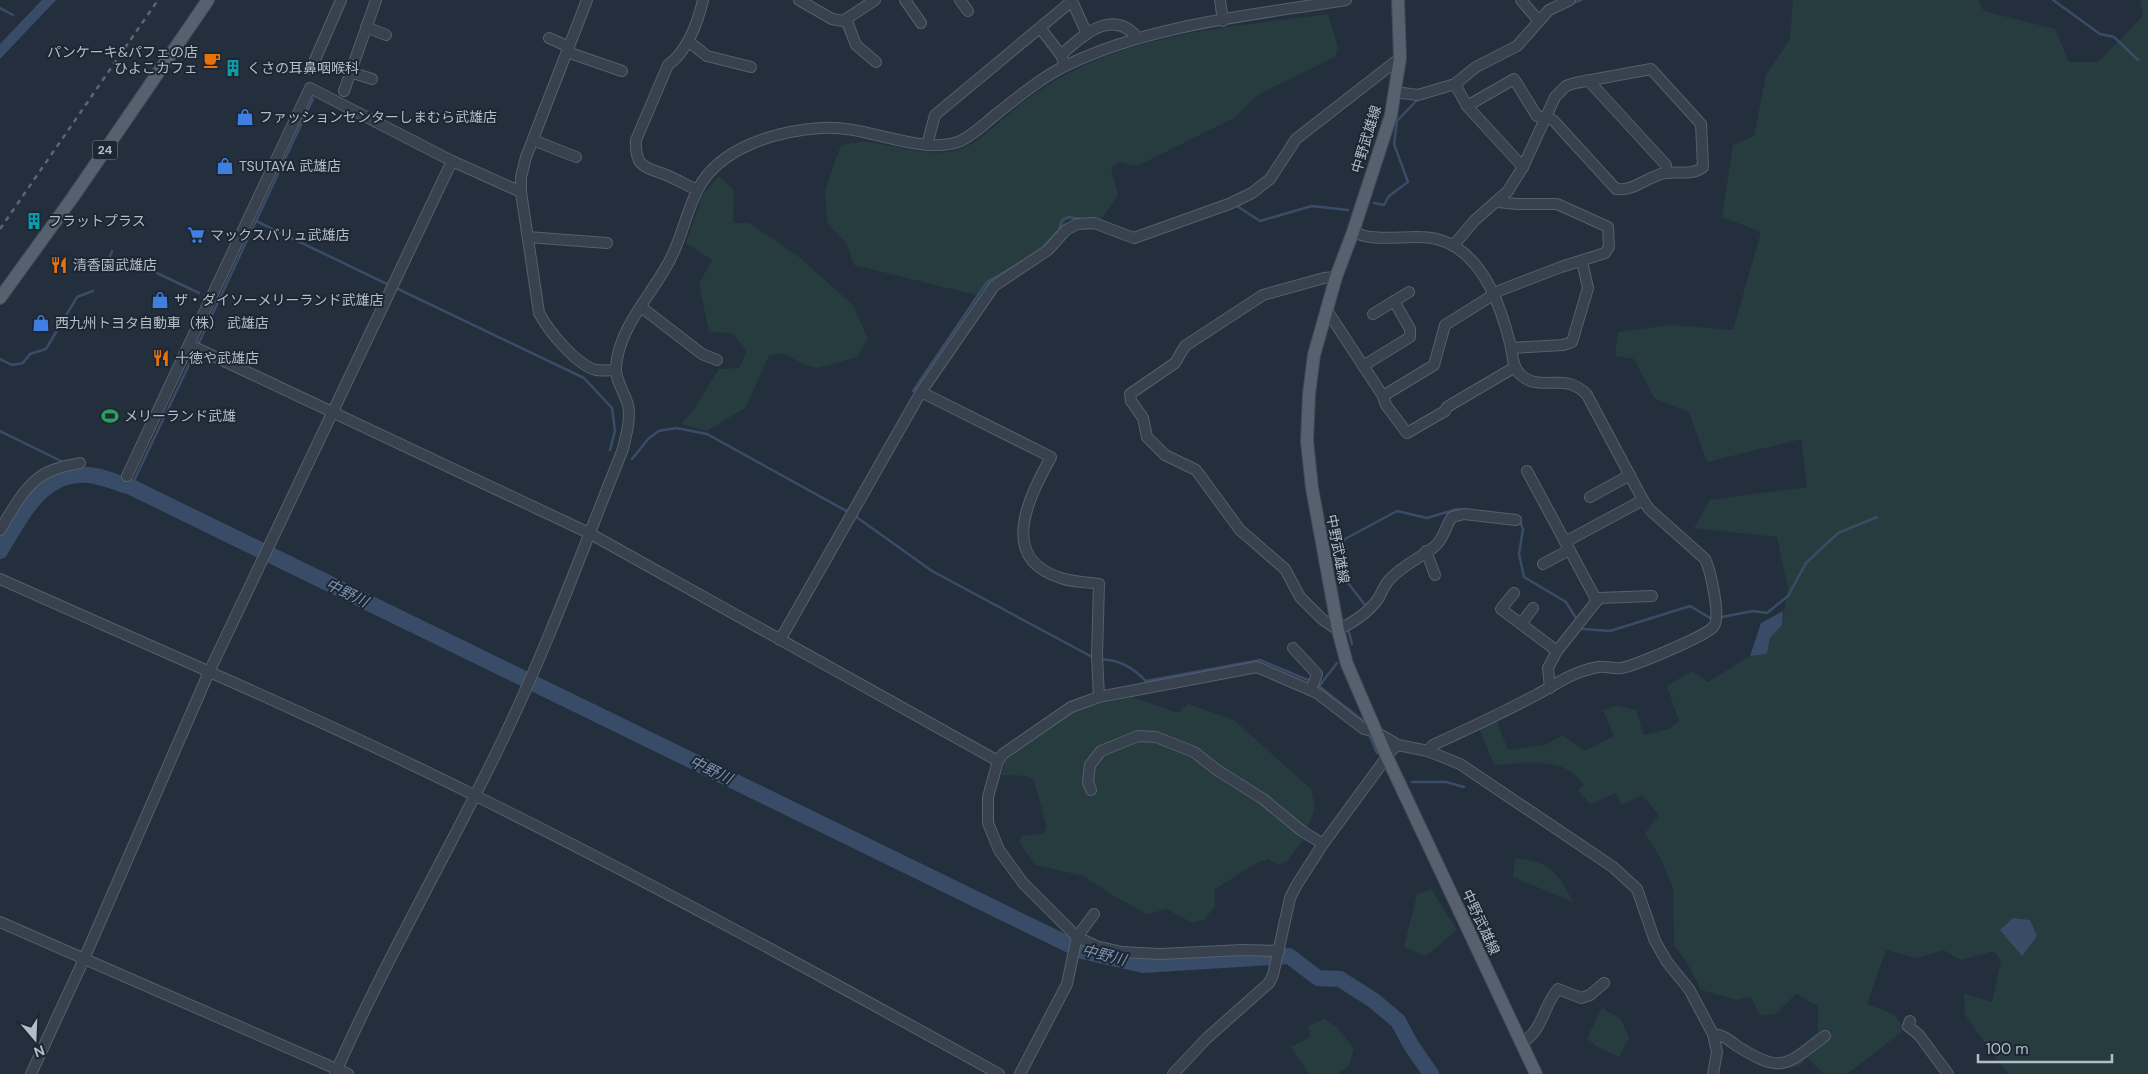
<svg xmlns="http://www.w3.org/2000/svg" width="2148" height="1074" font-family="'DM Sans','Noto Sans JP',sans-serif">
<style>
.green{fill:#263c3f}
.water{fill:#394c67}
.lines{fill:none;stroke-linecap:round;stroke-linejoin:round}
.stream{stroke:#394c67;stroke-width:2.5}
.river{stroke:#394c67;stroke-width:16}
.minor-casing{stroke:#565f6c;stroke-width:12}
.major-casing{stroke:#414a57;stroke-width:14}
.minor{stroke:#38414e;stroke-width:10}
.major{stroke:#56606e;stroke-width:12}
.rail{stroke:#5a6575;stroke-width:2.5;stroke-dasharray:5 5;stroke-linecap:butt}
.labels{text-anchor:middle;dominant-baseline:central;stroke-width:4;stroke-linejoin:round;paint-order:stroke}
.shield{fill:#1d2633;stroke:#878f9c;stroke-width:1}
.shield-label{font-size:12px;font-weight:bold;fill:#b4bcc9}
.poi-label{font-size:14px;fill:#b4bcc9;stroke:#1d2633;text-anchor:start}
.street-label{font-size:14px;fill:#b4bcc9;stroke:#1d2633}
.water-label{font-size:15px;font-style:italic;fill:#7c92b1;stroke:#1d2633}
</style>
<rect width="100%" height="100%" fill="#242f3e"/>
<g class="green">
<path d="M1796,0H1978L1984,11L2055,29L2069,62H2098L2143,16L2140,0H2148V1074H2008L1965,1015L1964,994L1992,1002L2001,961L1994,951L1961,960L1943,950L1917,958L1886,950L1867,1004L1893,1014L1905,1029L1849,1073L1824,1074L1807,1058L1799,1066L1777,1070L1772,1059L1794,1053L1818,1031V1006L1796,994L1775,1014L1760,1016L1751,997L1736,1000L1701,990L1686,961L1674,945L1673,888L1661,859L1645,833L1659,815L1642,795L1622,805L1616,793L1590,804L1578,790L1584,785C1564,755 1525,763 1494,765L1479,728L1496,719L1508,750L1545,745L1563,735L1585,751L1614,736L1603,710L1616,706L1636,710L1644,735L1669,729L1679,721L1667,686L1692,671L1708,682L1750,656L1767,654L1770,638L1782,625L1788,588L1777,537L1694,528L1710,500L1807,487L1801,439L1707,462L1689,412L1654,398L1634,359L1615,356L1618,332L1671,325L1733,330L1761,232L1722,217L1733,145L1754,136L1766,75L1790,39L1793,1Z"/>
<path d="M1328,14L1338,47L1335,57L1259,94L1234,118L1137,166L1118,162L1111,168L1118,195L1101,220H1067L1051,244L976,295L854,265L847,244L827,223L825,190L841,145C849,144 859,141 867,142C894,145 934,159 960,149C980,142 993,127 1009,114C1024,101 1041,88 1058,79C1139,32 1238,26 1328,14Z"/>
<path d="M719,176L734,190L733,223H749L799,257L853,305L868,339L857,357L818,368L805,365L783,353L769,355L746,407L707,431L681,424L694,409L719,369L739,368L747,351L733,334L709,331L699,284L712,260L686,243L703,194Z"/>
<path d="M1133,697L1178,713L1188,704L1234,720L1311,789L1315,807L1304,839L1286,862L1278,865L1268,859L1256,863L1214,890L1215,906L1205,919L1192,923L1167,909L1147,914L1112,895L1084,876L1035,865L1019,842L1022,836L1042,834L1047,828L1034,780L1026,776L1001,775L1006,760L1024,745L1077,709Z"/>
<path d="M1515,858C1550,862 1557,871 1573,902L1513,877Z"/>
<path d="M1431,889L1457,930L1426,956L1404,947L1417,894Z"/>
<path d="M1602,1008L1620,1018L1629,1038L1619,1057L1596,1046L1587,1038Z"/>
<path d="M1325,1019L1336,1027L1354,1048L1349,1066L1337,1074H1309L1291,1047L1311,1037L1308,1026Z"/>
</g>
<g class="water">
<path d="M42,0H56L0,59V44Z"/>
<path d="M1783,611L1782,625L1770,638L1767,654L1750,656L1761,623Z"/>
<path d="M2013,918L2030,920L2037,936L2022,956L2000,930Z"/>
</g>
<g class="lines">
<g class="stream">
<path d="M2053,0L2100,34L2114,37L2138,60"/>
<path d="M1573,3L1581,0"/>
<path d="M0,8L13,15"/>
<path d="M1374,203L1384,205L1389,196L1408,182L1394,144L1397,121L1419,98"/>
<path d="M1234,204L1260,221L1312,206L1348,210"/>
<path d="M256,221L313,99"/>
<path d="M1042,248L1059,230L1062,220L1069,217L1080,219"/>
<path d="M108,261L112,251"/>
<path d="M157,273L199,293"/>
<path d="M394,287L584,378L612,408L615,431L610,450"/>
<path d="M197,347L256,221L389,285"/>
<path d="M0,359L12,365L23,363L30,354L46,349L77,297L93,291"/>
<path d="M913,391L987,282L1023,261"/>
<path d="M0,431L63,462"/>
<path d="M632,459L649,438L659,431L676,428L707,434L850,513"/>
<path d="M131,487L195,352"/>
<path d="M855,516L932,571L1094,658"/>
<path d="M1519,520L1523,529L1519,554L1524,577L1566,602L1577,620"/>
<path d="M1365,605L1338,570L1336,554L1345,539L1397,511L1427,518L1457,509L1462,510"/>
<path d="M1722,617L1753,611L1767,613L1788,596L1806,563L1838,533L1877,517"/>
<path d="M1349,628L1348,629L1352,644"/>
<path d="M1583,629L1610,631L1690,606L1712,619"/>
<path d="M1100,659C1120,660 1132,667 1146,681L1260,660L1310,681"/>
<path d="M1315,683L1362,720L1364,724"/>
<path d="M1320,685L1337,663"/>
<path d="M1369,734L1377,753"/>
<path d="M1412,782H1446L1464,787"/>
</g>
<path class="river" d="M0,551C22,515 44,466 95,476C107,478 119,484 131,487L1082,951L1143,965L1289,956L1318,978L1340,979L1373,1000L1398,1021L1411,1045L1431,1074"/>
<g class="minor-casing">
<g id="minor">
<path d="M587,0L526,157L521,177V192L539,313C548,330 576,365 596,370C602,371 610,370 615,370"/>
<path d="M799,0L832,19L843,21L875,0"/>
<path d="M905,0L921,23"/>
<path d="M960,0L968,11"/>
<path d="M1220,0L1223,21"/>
<path d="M1521,0L1538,20"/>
<path d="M846,19L856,45L876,62"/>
<path d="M366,27L386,35"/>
<path d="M1041,29L1061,55"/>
<path d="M549,38L569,47"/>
<path d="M688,41L707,56L751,67"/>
<path d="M567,52L622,71"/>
<path d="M1065,66L1061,55C1082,36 1112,7 1138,38"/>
<path d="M311,69L341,0"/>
<path d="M350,72L372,79"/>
<path d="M1588,80L1666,165V173"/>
<path d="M1455,84L1467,106L1523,167"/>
<path d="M344,91L376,0"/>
<path d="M1395,92L1418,95L1455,84L1476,67L1517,46L1549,10L1570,0"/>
<path d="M533,140L576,157"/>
<path d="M927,145L935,115L1072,1L1086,32"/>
<path d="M697,190C686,185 673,177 661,173C641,167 635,163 636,140L668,65C687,52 698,22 703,0"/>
<path d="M1353,232C1359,234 1365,237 1371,237C1400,241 1427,230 1454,246C1487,266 1501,308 1510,343C1513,354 1512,368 1521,375C1540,393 1566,371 1587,395L1643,500L1649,509L1705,559C1710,569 1721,615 1714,626C1709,635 1634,666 1621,668C1614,669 1606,666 1598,667C1593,668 1586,670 1580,672C1565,677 1550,688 1536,695C1502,713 1468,729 1433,745L1428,751"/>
<path d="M528,237L607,243"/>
<path d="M1453,246L1474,221L1508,191L1523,167L1555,97L1566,86L1575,83L1651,69L1701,124L1703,167C1692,176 1678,171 1665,173C1648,176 1633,192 1616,189L1553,120L1537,116L1514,79L1467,106"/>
<path d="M1336,277L1324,278L1263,295L1185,346L1175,363L1130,394L1131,401L1143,418L1147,437L1165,455L1196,470L1240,530L1285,569L1300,597L1322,619L1338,630C1352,623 1369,612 1378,599C1382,592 1385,584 1390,579C1403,565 1420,558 1434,547C1444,539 1445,527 1452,517L1464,514L1516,520"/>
<path d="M641,307L702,354L717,360"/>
<path d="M1326,309L1383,396L1434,365L1445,325L1501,290L1561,267L1605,253L1609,247L1608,227L1557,204H1517L1498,202"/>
<path d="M1373,314L1409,292"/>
<path d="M190,345L589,533L998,761"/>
<path d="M1511,348L1563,345L1572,342L1588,288L1582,261"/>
<path d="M1363,366L1410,337V329L1394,301"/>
<path d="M921,392L1051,457C1029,497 997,558 1061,578C1072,582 1087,582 1099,584L1097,655L1099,697"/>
<path d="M1383,396L1386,405L1407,433L1445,411L1447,407L1515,367"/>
<path d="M1527,471L1597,601"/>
<path d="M127,476L310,88L452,161L521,192"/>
<path d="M1590,497L1630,475"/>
<path d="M0,530C14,508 27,479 53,470C62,466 72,465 80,463"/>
<path d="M1565,542L1643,500"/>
<path d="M1426,551L1435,575"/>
<path d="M1543,564L1569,550"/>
<path d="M0,579C159,650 319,718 474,795C652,883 825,978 999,1074"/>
<path d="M1514,593L1501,609L1557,651L1548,668L1550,688"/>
<path d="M1521,624L1533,608"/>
<path d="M780,640L921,392L994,286L1048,250L1066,230L1077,224L1094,223L1134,238L1229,204L1252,193L1270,179L1296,139L1400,58"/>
<path d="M1293,648L1317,674L1311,690"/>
<path d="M1557,651L1599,598L1652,596"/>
<path d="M1091,790L1088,782L1090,765L1101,751L1138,736L1156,737L1194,752L1217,770L1263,799L1302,831L1323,844"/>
<path d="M0,922L348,1074"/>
<path d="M1279,951L1242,950L1160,954L1122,952L1096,946L1077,937L1023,883L999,850L988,823V797L998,761L1003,754L1071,707L1099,697L1257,667L1317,693L1364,729L1376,732L1398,745L1428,751L1460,764L1613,867L1637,889L1655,941L1667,962L1689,989L1713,1034L1717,1052L1713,1074"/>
<path d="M1910,1021L1908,1026L1919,1035L1948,1074"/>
<path d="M1713,1034C1724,1035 1729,1040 1737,1046C1782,1074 1785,1066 1825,1036"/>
<path d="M1522,1042C1542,1033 1544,1004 1558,989L1581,998L1590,995L1604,983"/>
<path d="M31,1074L84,959L209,672L452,161"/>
<path d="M335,1074C385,960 449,852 503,739C548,645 584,546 623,449C626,435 631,420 628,405C625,393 615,380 616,368C618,330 648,299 666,267C681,243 685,214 698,189C720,147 777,131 821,128C864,124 918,155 958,142C971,137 983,125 994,116C1017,98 1040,78 1067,65C1152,24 1254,15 1346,0"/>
<path d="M1020,1074L1067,984L1077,937L1094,914"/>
<path d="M1173,1074L1207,1038L1269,983L1273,975L1290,898L1296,886L1323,844L1392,750L1398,745"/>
</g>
</g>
<g class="major-casing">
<g id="major">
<path d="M1398,0L1400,58L1391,115L1353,232L1336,277L1314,355L1309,394L1307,441L1312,488L1338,630L1347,664L1387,757L1536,1074"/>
<path d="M0,298L73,197L208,0"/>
</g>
</g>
<use href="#minor" class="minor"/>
<use href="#major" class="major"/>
<path class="rail" d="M0,229L158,0"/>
</g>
<defs>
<g id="cafe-bare" transform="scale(1.35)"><path d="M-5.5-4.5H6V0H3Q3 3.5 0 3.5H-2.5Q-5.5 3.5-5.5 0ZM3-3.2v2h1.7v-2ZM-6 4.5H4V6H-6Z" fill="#e8710a" stroke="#1d2633" stroke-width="2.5" paint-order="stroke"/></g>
<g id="building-bare" transform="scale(1.35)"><path d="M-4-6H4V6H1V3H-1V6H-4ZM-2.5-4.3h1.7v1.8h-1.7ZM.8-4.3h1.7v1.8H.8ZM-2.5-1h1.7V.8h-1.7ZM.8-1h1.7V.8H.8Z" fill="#0f9aa8" stroke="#1d2633" stroke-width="2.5" paint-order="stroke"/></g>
<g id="shop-bare" transform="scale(1.35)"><path d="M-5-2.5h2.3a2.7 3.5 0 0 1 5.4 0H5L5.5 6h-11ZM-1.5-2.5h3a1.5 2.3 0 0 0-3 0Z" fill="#3f7fe0" stroke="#1d2633" stroke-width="2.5" paint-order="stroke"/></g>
<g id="supermarket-bare" transform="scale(1.35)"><path d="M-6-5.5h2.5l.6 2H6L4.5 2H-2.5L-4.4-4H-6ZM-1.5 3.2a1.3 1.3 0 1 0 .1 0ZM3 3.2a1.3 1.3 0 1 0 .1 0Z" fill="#3f7fe0" stroke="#1d2633" stroke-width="2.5" paint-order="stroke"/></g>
<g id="restaurant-bare" transform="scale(1.35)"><path d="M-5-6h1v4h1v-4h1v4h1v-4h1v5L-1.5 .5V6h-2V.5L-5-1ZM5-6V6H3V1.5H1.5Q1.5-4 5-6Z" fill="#e8710a" stroke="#1d2633" stroke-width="2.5" paint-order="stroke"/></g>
<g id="stadium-bare" transform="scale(1.35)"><path d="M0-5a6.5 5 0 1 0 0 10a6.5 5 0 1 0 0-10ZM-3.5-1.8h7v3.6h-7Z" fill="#2e9e5b" stroke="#1d2633" stroke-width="2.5" paint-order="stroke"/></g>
</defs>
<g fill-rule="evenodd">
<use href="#cafe-bare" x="212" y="60"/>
<use href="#building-bare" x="233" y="68"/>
<use href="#shop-bare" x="245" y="117"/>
<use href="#shop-bare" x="225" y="166"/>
<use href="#building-bare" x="34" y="221"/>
<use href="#supermarket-bare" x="196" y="235"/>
<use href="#restaurant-bare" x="59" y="265"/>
<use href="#shop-bare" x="160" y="300"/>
<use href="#shop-bare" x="41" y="323"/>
<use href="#restaurant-bare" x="161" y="358"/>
<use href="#stadium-bare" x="110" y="416"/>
</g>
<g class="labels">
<rect class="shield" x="92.5" y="140.5" width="25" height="19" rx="4"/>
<g class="shield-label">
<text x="105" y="150">24</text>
</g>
<g class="poi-label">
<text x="198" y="52" text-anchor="end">パンケーキ&amp;パフェの店<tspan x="198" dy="16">ひよこカフェ</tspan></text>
<text x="247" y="68">くさの耳鼻咽喉科</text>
<text x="259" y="117">ファッションセンターしまむら武雄店</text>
<text x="239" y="166">TSUTAYA 武雄店</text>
<text x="48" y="221">フラットプラス</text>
<text x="210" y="235">マックスバリュ武雄店</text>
<text x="73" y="265">清香園武雄店</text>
<text x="174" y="300">ザ・ダイソーメリーランド武雄店</text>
<text x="55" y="323">西九州トヨタ自動車（株） 武雄店</text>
<text x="175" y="358">十徳や武雄店</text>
<text x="124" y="416">メリーランド武雄</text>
</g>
<g class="street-label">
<text transform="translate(1366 139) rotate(-73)">中野武雄線</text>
<text transform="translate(1338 549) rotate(79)">中野武雄線</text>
<text transform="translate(1481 922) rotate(65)">中野武雄線</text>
</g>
<g class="water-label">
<text transform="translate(347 593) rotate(26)">中野川</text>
<text transform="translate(711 770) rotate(26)">中野川</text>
<text transform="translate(1104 955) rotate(14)">中野川</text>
</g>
</g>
<g transform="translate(35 1039) rotate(161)" stroke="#1d2633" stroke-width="4" paint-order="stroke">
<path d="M0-4L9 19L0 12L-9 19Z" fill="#b4bcc9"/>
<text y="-8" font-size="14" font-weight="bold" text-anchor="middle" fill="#b4bcc9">N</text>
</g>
<path d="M1978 1054v8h134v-8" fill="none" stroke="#b4bcc9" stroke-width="2.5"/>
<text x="1986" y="1054" font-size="15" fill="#b4bcc9" stroke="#1d2633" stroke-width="4" paint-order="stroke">100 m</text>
</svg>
